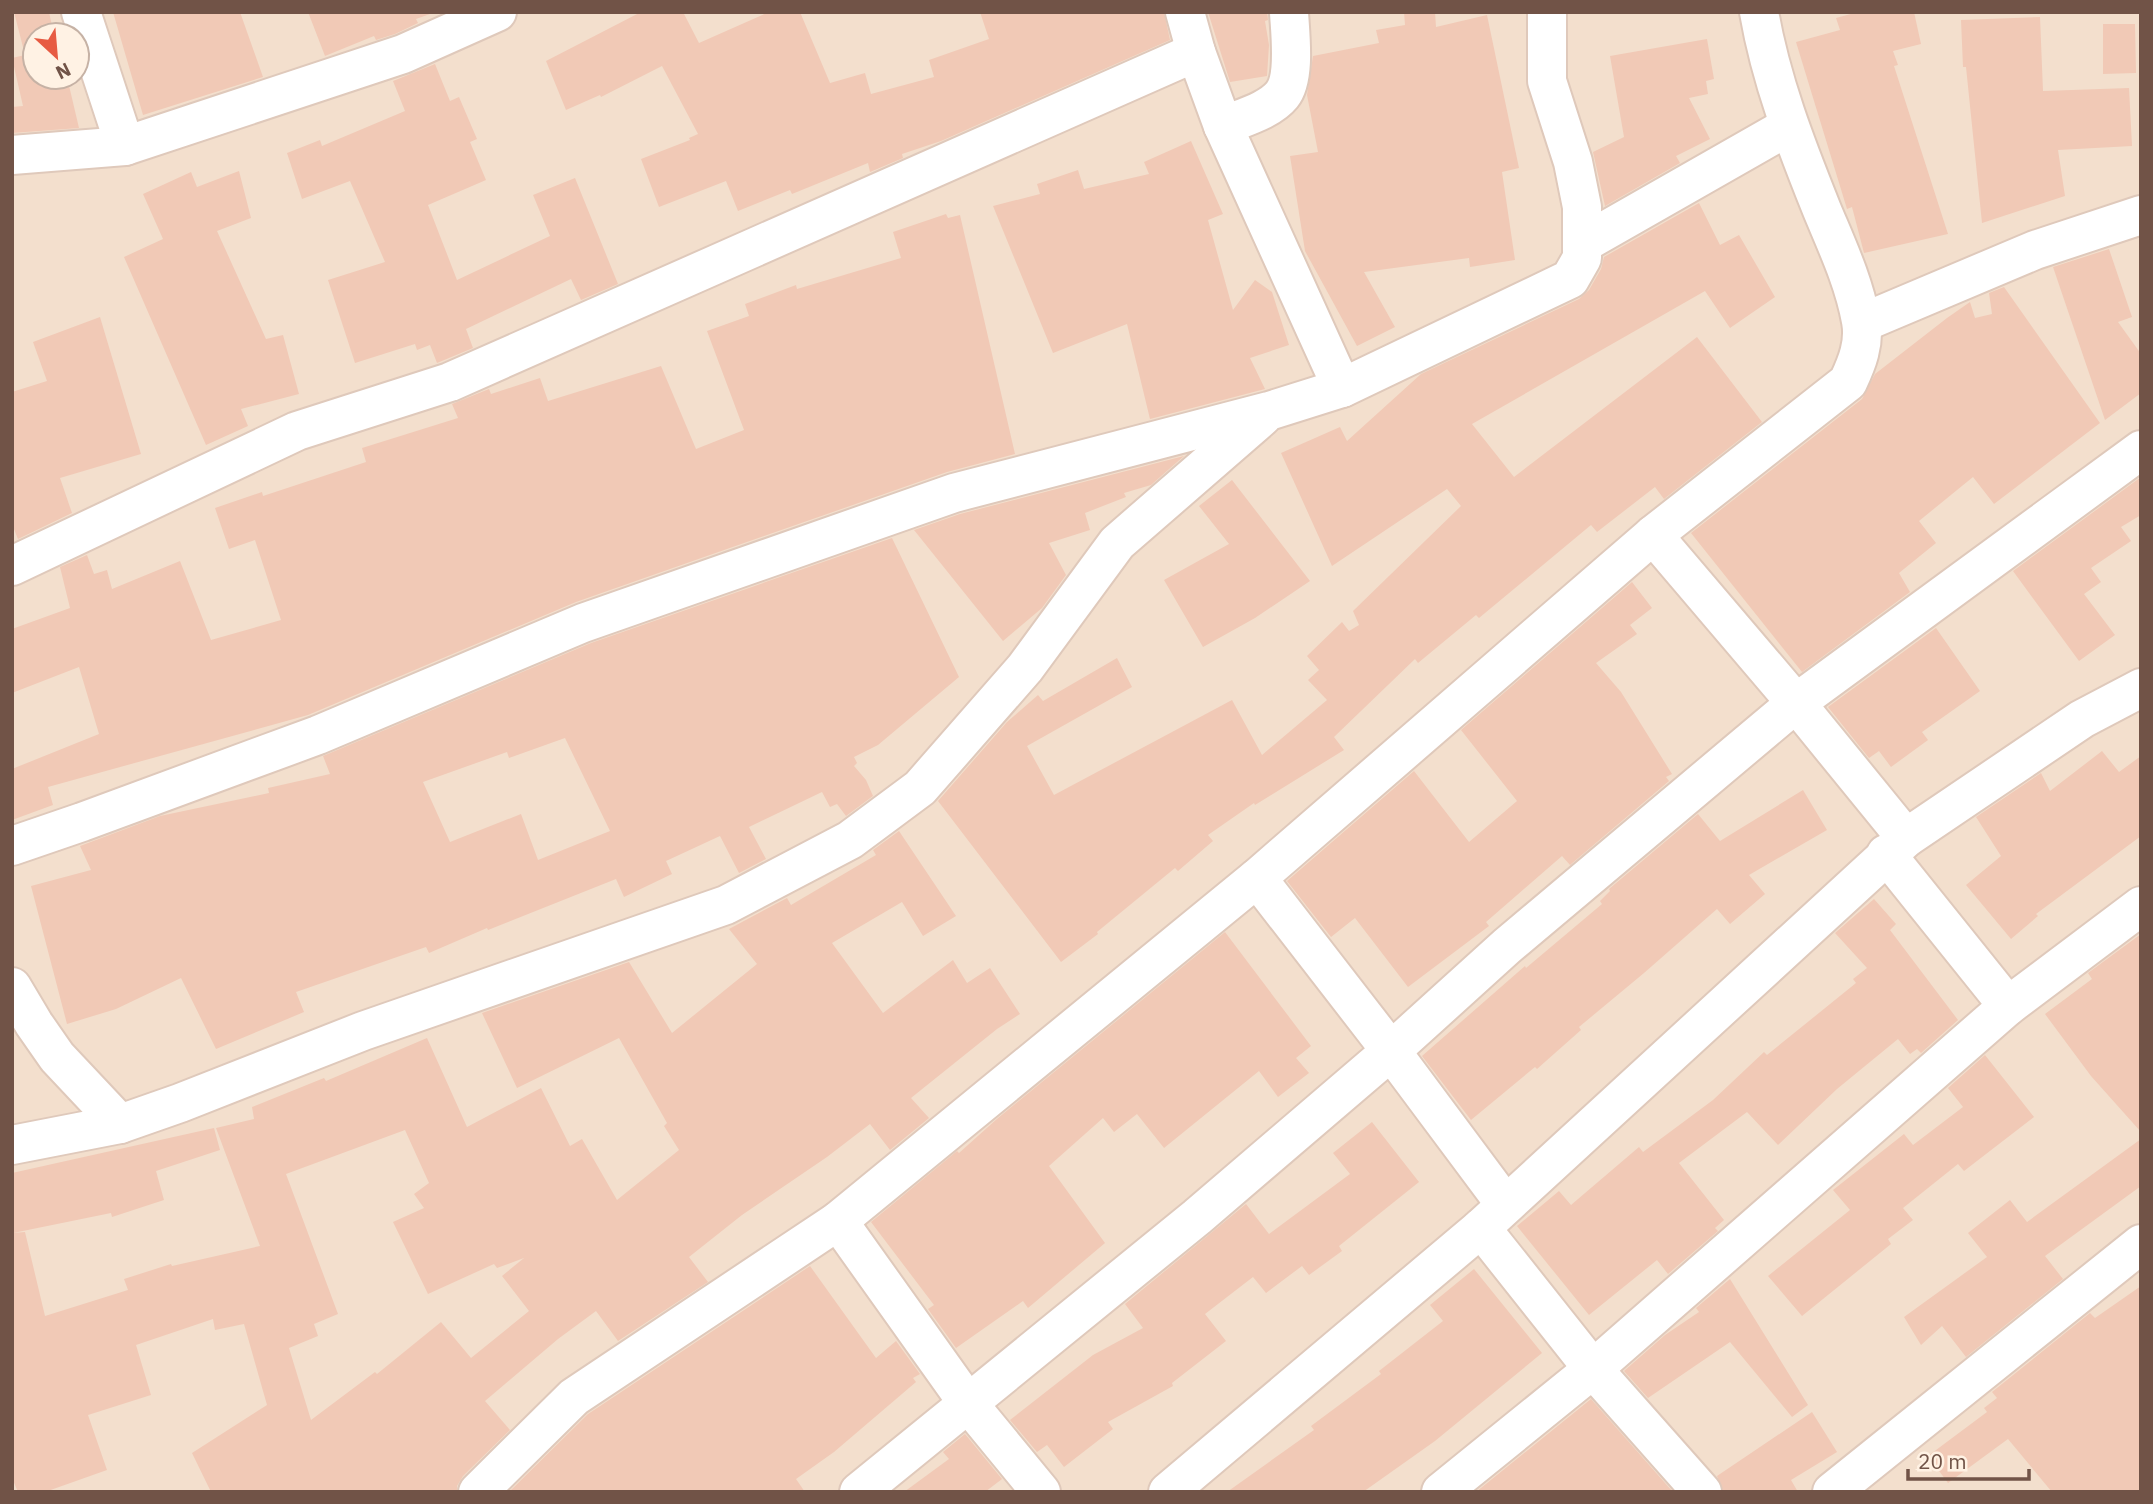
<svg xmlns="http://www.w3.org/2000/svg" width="2153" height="1504" font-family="'IBM Plex Sans',sans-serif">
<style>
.residential{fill:#f3dfcd;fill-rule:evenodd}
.building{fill:#f1c9b6;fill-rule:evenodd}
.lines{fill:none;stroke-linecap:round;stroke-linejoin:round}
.minor-casing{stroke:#dfc9bb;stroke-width:42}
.minor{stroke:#fff;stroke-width:38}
</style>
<rect width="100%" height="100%" fill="#fceede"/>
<path class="residential" d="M12,12H2141V1492H12ZM35,35H77V77H35Z"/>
<g class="building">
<path d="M14,12H49L54,35H35V77H67L79,128L12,133V107L23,106L12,58L25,55Z"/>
<path d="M113,12H240L263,77L143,115Z"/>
<path d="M308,12H429L430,14L416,19L418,23L395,34L376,40L374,36L325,56Z"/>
<path d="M641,12H683L699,43L769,12H800L830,83L865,73L871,94L934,77L929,60L989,39L980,12H1164L1170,40L941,141L902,154L903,158L870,172L868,163L792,194L790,190L738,211L726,181L659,207L641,159L690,140L689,138L698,134L662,66L601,97L600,95L566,110L546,61Z"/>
<path d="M1208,12H1267L1268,20L1265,21L1269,45L1267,76L1230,82Z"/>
<path d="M1404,12H1435L1436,27L1487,15L1519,168L1502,172L1515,260L1470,267L1469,258L1364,272L1395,327L1357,346L1305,251L1290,156L1318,152L1307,95L1313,56L1379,43L1376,30L1405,25Z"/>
<path d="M1858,12H1914L1921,44L1893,51L1898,65L1894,66L1948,234L1864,253L1852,207L1847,209L1796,42L1840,30L1836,18Z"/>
<path d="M2040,17L2043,91L2129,88L2132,146L2058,150L2065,196L1982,223L1966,67H1963L1961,20Z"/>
<path d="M2103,24H2135L2136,73L2103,74Z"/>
<path d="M1707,39L1714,79L1706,81L1708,94L1689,98L1710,139L1676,156L1680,163L1605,206L1593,152L1624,137L1610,56Z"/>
<path d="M435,64L450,101L459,97L477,139L470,142L486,180L428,205L457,280L550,236L533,195L575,178L618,284L581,300L571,279L466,329L473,348L437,363L430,345L417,350L415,344L355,363L328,280L385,262L350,181L302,199L287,153L320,140L322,146L405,111L393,81Z"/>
<path d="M1191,141L1223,214L1208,220L1233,310L1255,280L1272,292L1289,345L1250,358L1265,389L1150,419L1127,324L1053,353L993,206L1040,194L1037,184L1078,170L1084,189L1149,174L1144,162Z"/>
<path d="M239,171L251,218L217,231L266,339L283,335L299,394L241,409L248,426L206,445L124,257L163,239L143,194L191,172L197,187Z"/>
<path d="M1699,203L1720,245L1739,235L1775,297L1730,328L1705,291L1472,424L1514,477L1697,337L1762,422L1664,499L1655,487L1597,532L1591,525L1479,618L1476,615L1418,663L1415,659L1334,737L1344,750L1255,805L1254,803L1208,835L1213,841L1178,871L1175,868L1097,932L1098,934L1061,962L938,801L1007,722L1038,695L1043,701L1117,658L1132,687L1027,746L1054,795L1232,700L1262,755L1327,700L1308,680L1319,670L1307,656L1342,622L1349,631L1359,625L1353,611L1461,506L1447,489L1332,566L1281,453L1340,427L1347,441L1421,374L1579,299L1589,290L1601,269L1604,257Z"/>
<path d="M946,214L948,218L960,215L1015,454L947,472L576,602L308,715L48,787L53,805L12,820V769L99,734L79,667L12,693V629L70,608L60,567L87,555L94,574L107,570L112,589L180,561L211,640L281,620L255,540L229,549L215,508L262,492L263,496L366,462L362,448L458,418L452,404L489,389L491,394L540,378L548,401L661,366L696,449L744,430L707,331L749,316L745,304L796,285L797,289L901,258L893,232Z"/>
<path d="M2109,249L2132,317L2118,322L2141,354V393L2105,420L2053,267Z"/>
<path d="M2004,287L2100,423L1994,504L1973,477L1919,521L1936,543L1899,573L1910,592L1802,672L1691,533L1862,399L1875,374L1947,318L1970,302L1975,318L1992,314L1989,293Z"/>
<path d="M100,317L141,454L60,478L72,513L18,539L12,524V392L47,381L33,342Z"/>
<path d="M1184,456L1151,485L1124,493L1126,497L1085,513L1090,530L1049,543L1066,575L1042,608L1003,641L914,530L960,514Z"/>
<path d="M2141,477V515L2121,527L2131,541L2091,568L2101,582L2084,594L2115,635L2079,661L2013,571Z"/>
<path d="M1232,480L1310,581L1255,618L1203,647L1164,580L1229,544L1199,506Z"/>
<path d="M892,538L959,677L878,745L854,757L857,763L854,766L866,780L873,796L846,816L837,804L830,807L822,792L749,827L766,859L739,873L720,836L666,861L672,874L624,897L616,879L488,930L487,928L429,953L426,947L296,992L304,1012L216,1049L181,978L116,1009L67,1024L31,886L91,870L80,846L160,816L269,793L268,788L330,774L323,756L591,643ZM565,738L610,831L538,860L521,814L450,842L423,782L507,752L509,758Z"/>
<path d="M1632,582L1652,608L1630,625L1637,634L1596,663L1621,692L1672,774L1666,777L1669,781L1570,865L1562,856L1486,922L1489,926L1408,987L1355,918L1331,937L1287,881L1414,771L1469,842L1517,801L1461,730Z"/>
<path d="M1936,628L1980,691L1922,732L1928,740L1891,767L1879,751L1869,758L1828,707Z"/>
<path d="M2102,751L2119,772L2141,756V836L2036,914L2038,916L2011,939L1966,885L2001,856L1976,817L2041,773L2050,791Z"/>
<path d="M1803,790L1827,830L1749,875L1765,894L1730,924L1717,909L1644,973L1579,1027L1581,1030L1537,1069L1535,1067L1471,1120L1422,1056L1525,966L1526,968L1602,904L1600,901L1610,891L1609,889L1698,814L1720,841Z"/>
<path d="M899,831L956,916L923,936L902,902L832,943L883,1013L953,960L967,983L990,968L1020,1014L997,1029L911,1098L929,1118L890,1150L870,1124L827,1157L742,1215L689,1257L708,1282L618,1341L596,1311L558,1339L485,1401L510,1430L463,1476L457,1486V1492H211L192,1453L267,1405L244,1324L215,1330L213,1319L136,1345L151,1395L88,1415L107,1470L45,1492H18L12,1478V1173L214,1128L220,1150L156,1171L164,1200L112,1217L111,1213L13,1233L25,1232L45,1316L128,1290L124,1279L171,1264L172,1266L260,1246L216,1128L254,1119L252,1107L324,1078L326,1081L427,1038L467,1127L541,1088L570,1146L582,1139L617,1200L679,1150L664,1126L667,1123L619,1038L517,1088L482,1013L629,962L672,1033L757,964L729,929L787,898L791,905L876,855L873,850ZM405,1130L429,1183L414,1194L424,1208L393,1222L428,1294L494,1264L497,1268L524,1258L502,1276L529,1311L471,1358L441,1322L377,1374L375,1372L311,1420L289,1348L318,1336L314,1324L338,1314L286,1174Z"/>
<path d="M1874,899L1896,924L1890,930L1958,1020L1921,1053L1917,1049L1910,1054L1898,1039L1837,1089L1778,1145L1747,1112L1679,1163L1724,1220L1715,1228L1718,1231L1668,1274L1657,1260L1589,1315L1517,1226L1559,1191L1571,1205L1639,1147L1643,1152L1713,1100L1764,1052L1767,1055L1856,983L1853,979L1867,968L1835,933Z"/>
<path d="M1225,932L1311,1046L1296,1058L1309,1073L1278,1097L1259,1071L1164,1148L1137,1114L1114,1132L1103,1118L1049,1166L1105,1243L1028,1308L1023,1301L956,1348L928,1309L934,1305L871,1222L957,1151L959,1153L998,1118Z"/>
<path d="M2141,934V1132L2091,1076L2045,1014L2092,979L2088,973Z"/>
<path d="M1985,1055L2034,1117L1964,1171L1958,1164L1903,1208L1913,1220L1888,1239L1891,1244L1802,1316L1768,1276L1850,1210L1833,1190L1904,1134L1913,1145L1963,1107L1948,1088Z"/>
<path d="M1372,1122L1419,1182L1339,1246L1342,1251L1309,1275L1302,1266L1266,1293L1253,1277L1205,1314L1226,1341L1172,1383L1173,1386L1108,1422L1113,1429L1064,1467L1047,1445L1037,1452L1010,1420L1093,1355L1143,1328L1125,1304L1246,1204L1269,1234L1350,1174L1333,1153Z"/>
<path d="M2141,1139V1186L2045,1256L2063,1279L1966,1357L1942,1326L1921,1345L1904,1317L1987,1257L1968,1233L2010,1200L2027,1222Z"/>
<path d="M810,1266L876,1358L896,1341L920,1374L913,1378L916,1382L834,1452L796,1479L805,1492H509L588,1414Z"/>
<path d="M1474,1269L1542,1353L1435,1441L1363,1492H1227L1314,1430L1311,1426L1381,1374L1379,1371L1443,1321L1430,1305Z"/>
<path d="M1730,1279L1808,1405L1792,1417L1730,1342L1648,1398L1624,1371L1665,1335L1699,1312L1696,1308Z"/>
<path d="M2141,1286V1492H2052L2008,1439L1948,1483L1928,1456L1987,1412L1984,1408L1997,1398L1992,1392L2090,1313L2095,1318Z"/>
<path d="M1591,1399L1673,1492H1476Z"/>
<path d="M1812,1412L1837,1452L1791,1480L1798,1492H1723L1717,1476Z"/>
<path d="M965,1434L1002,1479L985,1492H904L949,1459L943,1452Z"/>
</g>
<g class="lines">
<g class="minor-casing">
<g id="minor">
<path d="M81,12L125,146"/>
<path d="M1185,12L1196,52L1223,126L1342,388"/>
<path d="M1223,126C1241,118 1269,111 1282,95C1296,78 1290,33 1289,12"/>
<path d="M12,155L125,146L403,54L497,12"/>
<path d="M1582,244L1789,126"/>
<path d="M1862,323L2035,250L2141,215"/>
<path d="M1653,535L1796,703L1906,838"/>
<path d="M12,566L297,431L450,382L1196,52"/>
<path d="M12,846L82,822L318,735L583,623L954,493L1269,411L1342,388L1570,279L1582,258V207L1573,162L1547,81V12"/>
<path d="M1257,878L1391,1051L1505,1204"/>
<path d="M12,987L34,1024L57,1057L120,1124"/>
<path d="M2008,1006L2141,906"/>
<path d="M12,1145L120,1124L180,1103L363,1031L726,905L850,840L920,788L1025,668L1117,543L1262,417"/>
<path d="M838,1221L967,1402L1041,1492"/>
<path d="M1481,1228L1593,1369L1702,1492"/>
<path d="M478,1492L574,1397L838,1221L1257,878L1653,535L1848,382C1857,363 1865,343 1861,321C1854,282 1837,246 1822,210C1796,145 1771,81 1759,12"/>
<path d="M859,1492L1197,1217L1391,1051L1507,946L1796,703L2141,450"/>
<path d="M1168,1492L1481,1228L1906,838L2082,719L2141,688"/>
<path d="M1441,1492L1593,1369L2008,1006L1886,854"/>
<path d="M1832,1492L2141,1244"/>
</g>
</g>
<use href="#minor" class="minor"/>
</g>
<rect width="2153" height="1504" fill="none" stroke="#715347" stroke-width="28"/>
<g transform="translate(56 56) rotate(154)"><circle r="33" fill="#fff2e4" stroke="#c6b2a5" stroke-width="2"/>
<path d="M0-5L12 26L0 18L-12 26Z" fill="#e75b42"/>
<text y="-10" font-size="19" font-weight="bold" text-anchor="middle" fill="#715347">N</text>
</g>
<path d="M1908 1469v10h121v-10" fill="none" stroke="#715347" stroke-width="3.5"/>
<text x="1918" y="1469" font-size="21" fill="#715347" stroke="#fff2e4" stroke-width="5" paint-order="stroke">20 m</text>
</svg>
